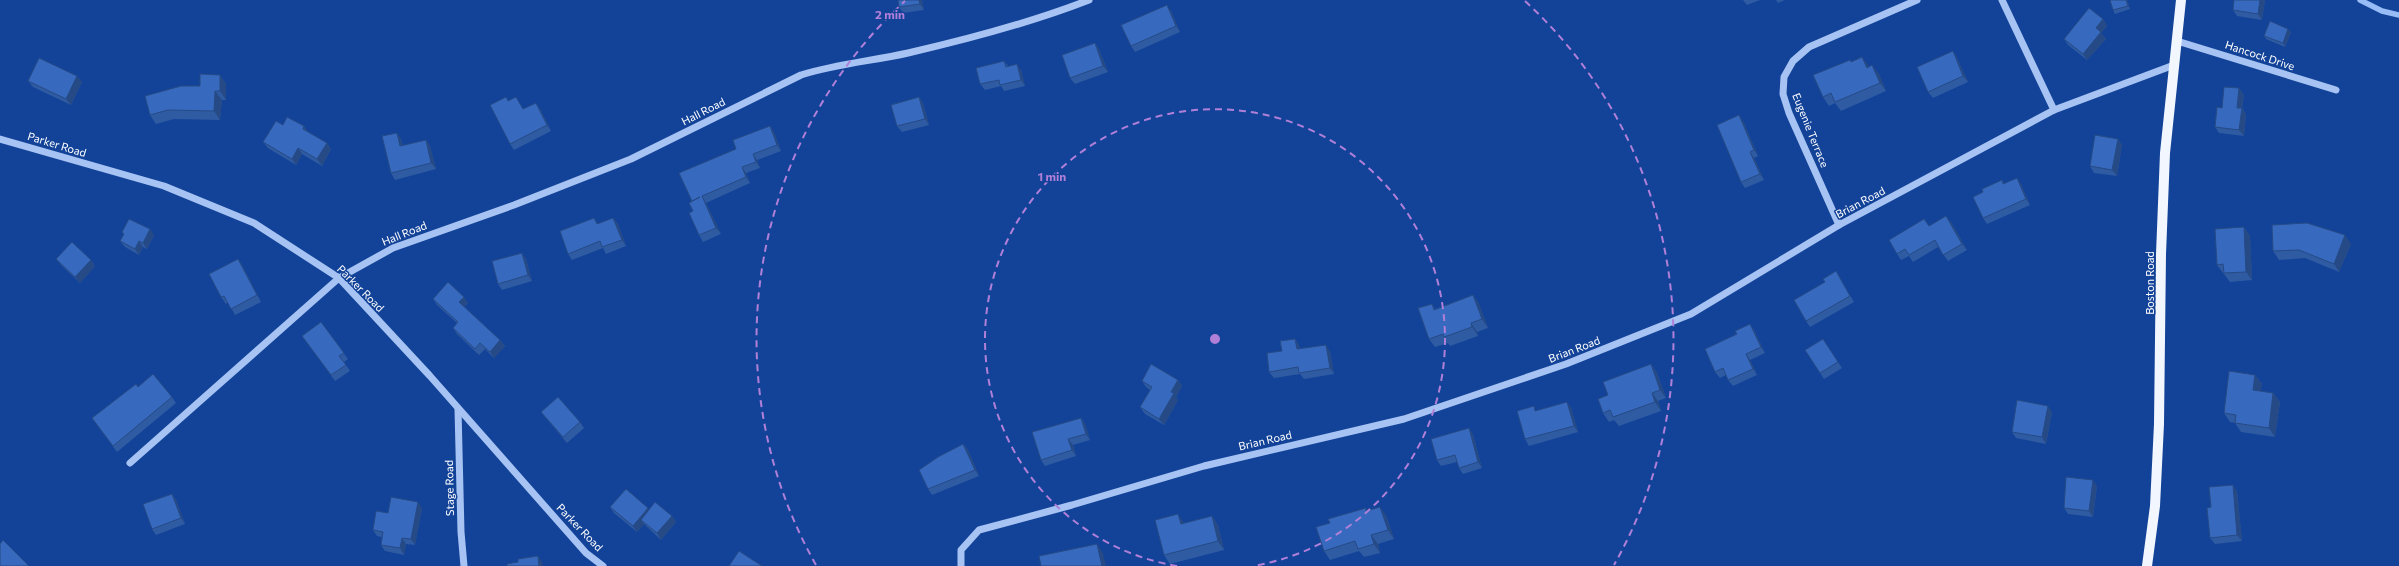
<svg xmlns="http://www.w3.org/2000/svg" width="2399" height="566" font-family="Commissioner,sans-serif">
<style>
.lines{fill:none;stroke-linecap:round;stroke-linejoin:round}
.stream{stroke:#98bcf6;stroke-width:5.5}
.minor{stroke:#a6c3f3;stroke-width:7}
.major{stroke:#f2f6ff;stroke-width:10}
.wall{fill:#2f5ba3}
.shaded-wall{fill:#264a85}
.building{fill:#376abe;stroke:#264a85}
.ring{fill:none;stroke:#b080d9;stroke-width:2;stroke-dasharray:7 5}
.labels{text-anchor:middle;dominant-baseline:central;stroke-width:3;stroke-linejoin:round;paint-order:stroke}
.street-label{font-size:11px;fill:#fff;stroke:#134398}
.centre{fill:#b080d9;stroke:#134398;stroke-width:2}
.ring-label{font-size:12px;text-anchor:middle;font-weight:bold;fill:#b080d9;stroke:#134398;stroke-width:3;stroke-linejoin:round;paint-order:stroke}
</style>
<rect width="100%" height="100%" fill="#134398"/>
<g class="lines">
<path class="stream" d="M2360,0L2382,11L2399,15"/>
<g class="minor">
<path d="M2002,0L2054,110"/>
<path d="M2177,41L2336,90"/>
<path d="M0,139L164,186L254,223L339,278L430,376L586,553L603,566"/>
<path d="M1839,225L1789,113L1783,94L1784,77L1793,61L1809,47L1917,0"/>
<path d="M458,409L461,532L464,566"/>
<path d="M130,463L339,278L393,248L514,205L631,159L801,75C836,64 872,61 908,53C969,39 1030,23 1089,0"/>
<path d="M961,566V550L979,530L1072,505L1204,466L1404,419L1566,364L1691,314L1839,225L2054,110L2174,65"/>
</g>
<path class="major" d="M2147,566L2155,506L2159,424L2161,254L2165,153L2181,0"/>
</g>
<g class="wall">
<path d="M898,0H922L924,10L903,13L899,7Z"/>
<path d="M1743,0H1760L1747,5Z"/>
<path d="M1776,0H1785L1778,3Z"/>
<path d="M2127,0L2130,9L2115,14L2113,10Z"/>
<path d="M2234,0H2265L2262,20L2237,16L2233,10Z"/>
<path d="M1171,11L1180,32L1135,52L1131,46Z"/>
<path d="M2103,19L2107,26L2101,33L2106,39L2087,60L2068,45L2064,39Z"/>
<path d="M2291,32L2285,47L2266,39L2264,36Z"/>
<path d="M1095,43L1099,49L1108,72L1075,84L1070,78Z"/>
<path d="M1953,51L1957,58L1968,82L1933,98L1928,92Z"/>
<path d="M1850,60L1852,62L1869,67L1879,74L1886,91L1841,111L1835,103L1829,106L1823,97Z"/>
<path d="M1004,61L1008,66L1021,70L1025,86L1004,91L1001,86L985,90L980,84Z"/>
<path d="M220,75L226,84V100H222L220,120L174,119L156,124L150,115Z"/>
<path d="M28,81L82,82L71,105L33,87Z"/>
<path d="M2239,88L2244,95L2242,108L2246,114L2244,136L2219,133L2215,127L2222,108Z"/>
<path d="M506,97L508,100L520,103L523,109H540L551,131L514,150L510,144Z"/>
<path d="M919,97L923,103L929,125L902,132L897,126Z"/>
<path d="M1743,121L1758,156L1754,158L1764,180L1745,188L1741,182Z"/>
<path d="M283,125L304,126L308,132L327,143L331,149L322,166L302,154L296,165L268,148L263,142Z"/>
<path d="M774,132L781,151L757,160L760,168L746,173L750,183L706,203L721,234L703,242L699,235L693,211L692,202L679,173L736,149Z"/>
<path d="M401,139L403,146L426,140L430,146L436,169L395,180L391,173Z"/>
<path d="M2118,139L2122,145L2117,176L2094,173L2090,166Z"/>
<path d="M2002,180L2004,183L2021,184L2030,205L1987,224L1983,218V192Z"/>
<path d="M594,218L598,224L613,218L618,224L626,246L606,254L603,248L572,260L568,254Z"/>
<path d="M1951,222L1967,250L1948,261L1938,247L1913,262L1909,256L1901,260L1897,254L1929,226Z"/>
<path d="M2244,227L2250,236L2252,280L2230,282L2217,265Z"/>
<path d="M122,232L154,235L147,249L143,247L139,255L125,247L120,241L124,235Z"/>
<path d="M2351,244L2339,272L2305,258L2279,260L2273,251Z"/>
<path d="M56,259L91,260L95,266L80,283L61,265Z"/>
<path d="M238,259L242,265L261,302L235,315L228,302L226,304L221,297Z"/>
<path d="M526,259L532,281L502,290L498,284Z"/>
<path d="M1836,271L1840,278L1854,302L1810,327L1806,321L1825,282Z"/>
<path d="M1473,295L1479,304L1488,328L1477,332L1478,336L1450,346L1448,343L1435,347L1429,339L1432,304L1435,309Z"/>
<path d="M433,299L468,303L464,307L500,340L505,346L494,358L485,349L479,355L457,334L453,328L457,323L437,305Z"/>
<path d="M321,322L348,359L344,362L350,371L335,381L302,336Z"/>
<path d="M1750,324L1754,330L1765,353L1750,360L1757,375L1733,386L1728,380L1726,375L1720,378L1715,372L1737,334Z"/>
<path d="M1295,339L1299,345L1300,349L1330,351L1334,374L1304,379L1300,374L1274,378L1269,372L1282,351Z"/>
<path d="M1827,345L1842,368L1824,379L1820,373Z"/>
<path d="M1651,364L1657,373L1666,398L1658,401L1661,411L1619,426L1614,420L1609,422L1603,413L1608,395Z"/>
<path d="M2255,375L2262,384L2260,391L2273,393L2280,402L2275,437L2241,432L2235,423L2230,422L2224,413Z"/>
<path d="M1178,380L1182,386L1176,397L1178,400L1164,425L1145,414L1140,407L1150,390L1146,387L1142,381Z"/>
<path d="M138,387L172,397L176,403L117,452L92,418Z"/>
<path d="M1571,408L1578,432L1529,446L1525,439L1537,411Z"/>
<path d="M541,412L580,422L584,428L567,443L546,418Z"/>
<path d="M2052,412L2046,444L2016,438L2012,432Z"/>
<path d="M1081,418L1085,424L1090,440L1073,445L1076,456L1045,466L1041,460Z"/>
<path d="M1469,428L1473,435L1482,468L1463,474L1459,468L1457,462L1441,466L1437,460Z"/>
<path d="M963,444L968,450L979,476L932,495L928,489Z"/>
<path d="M2097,486L2093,517L2068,514L2064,508Z"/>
<path d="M2237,491L2242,541L2215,544L2210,538L2211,507Z"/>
<path d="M172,494L176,500L185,524L156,535L152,529Z"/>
<path d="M610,507L649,509L672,516L676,522L661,540L644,524L637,532L614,513Z"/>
<path d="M422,508L415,545L406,544L404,555L385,551L381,545L382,537L377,536L373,530L388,513Z"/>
<path d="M1367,510L1386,515L1394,539L1378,544L1380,553L1364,557L1359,551L1330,560L1324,551Z"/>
<path d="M1212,516L1218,525L1224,550L1170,564L1164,555L1184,523Z"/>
</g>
<g class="shaded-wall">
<path d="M919,0H922L924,10L920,4Z"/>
<path d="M2126,0H2127L2130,9L2128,6Z"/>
<path d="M2260,0H2265L2262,20L2258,14Z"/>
<path d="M1167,5L1171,11L1180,32L1176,26Z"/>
<path d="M2103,19L2107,26L2101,33L2106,39L2087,60L2083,54L2096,28Z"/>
<path d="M2288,29L2291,32L2285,47L2283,43Z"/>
<path d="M1095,43L1099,49L1108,72L1103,66Z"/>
<path d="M1953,51L1957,58L1968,82L1963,76Z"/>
<path d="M1862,57L1869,66L1873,76L1867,68Z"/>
<path d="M1017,64L1021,70L1025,86L1021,80Z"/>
<path d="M1872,65L1879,74L1886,91L1880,83Z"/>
<path d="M220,75L226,84V100L220,91Z"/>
<path d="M77,76L82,82L71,105L66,99Z"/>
<path d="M2239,88L2244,95L2242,108L2246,114L2244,136L2239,130L2237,108Z"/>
<path d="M215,91L222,100L220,120L214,111Z"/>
<path d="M919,97L923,103L929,125L925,119Z"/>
<path d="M536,103L540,109L551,131L547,125Z"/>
<path d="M1739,115L1743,121L1758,156L1754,150Z"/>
<path d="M304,126L308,133L303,129Z"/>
<path d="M770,126L774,132L781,151L777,145Z"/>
<path d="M397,133L401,139L404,152L400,146Z"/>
<path d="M2118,139L2122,145L2117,176L2112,170Z"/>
<path d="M426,140L430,146L436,169L431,163Z"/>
<path d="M327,143L331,149L322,166L317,159Z"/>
<path d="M298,148L302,154L296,165L292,159Z"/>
<path d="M1750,152L1754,158L1764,180L1760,174Z"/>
<path d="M753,154L757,160L760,168L756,162Z"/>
<path d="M742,167L746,173L750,183L746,177Z"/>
<path d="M2017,178L2021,184L2030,205L2026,199Z"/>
<path d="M702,196L706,203L721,234L716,228Z"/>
<path d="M1946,216L1951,222L1967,250L1962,244Z"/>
<path d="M613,218L618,224L626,246L622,240Z"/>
<path d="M2244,227L2250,236L2252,280L2246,272Z"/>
<path d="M150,229L154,235L147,249L143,243Z"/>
<path d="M2345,235L2351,244L2339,272L2334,264Z"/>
<path d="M139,241L143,247L139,255L135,249Z"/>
<path d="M522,253L526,259L532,281L528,275Z"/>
<path d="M238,259L242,265L261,302L257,295Z"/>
<path d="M91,260L95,266L80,283L75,277Z"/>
<path d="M1473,295L1479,304L1488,328L1482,319Z"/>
<path d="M464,297L468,303L463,308L459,302Z"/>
<path d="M1471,323L1477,332L1478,336L1472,327Z"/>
<path d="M1750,324L1754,330L1765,353L1761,347Z"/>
<path d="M1295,339L1299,345L1301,356L1297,349Z"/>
<path d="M500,340L505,346L494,358L490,352Z"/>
<path d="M1326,345L1330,351L1334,374L1330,368Z"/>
<path d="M1746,354L1750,360L1757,375L1753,369Z"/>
<path d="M1651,364L1657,373L1666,398L1660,390Z"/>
<path d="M2255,375L2262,384L2259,399L2253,390Z"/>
<path d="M1178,380L1182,386L1176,397L1178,400L1164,425L1159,419L1171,392Z"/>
<path d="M1652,393L1658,401L1661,411L1655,402Z"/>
<path d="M2273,393L2280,402L2275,437L2269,428Z"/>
<path d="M1567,402L1571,408L1578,432L1574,426Z"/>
<path d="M2048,406L2052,412L2046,444L2042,437Z"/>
<path d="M1081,418L1085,424L1090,440L1086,434Z"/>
<path d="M1469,428L1473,435L1482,468L1478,462Z"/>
<path d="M1068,439L1073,445L1076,456L1072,450Z"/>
<path d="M963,444L968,450L979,476L975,470Z"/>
<path d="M2093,480L2097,486L2093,517L2089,511Z"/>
<path d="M2233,485L2237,491L2242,541L2237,535Z"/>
<path d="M172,494L176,500L185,524L181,518Z"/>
<path d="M418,502L422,508L415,545L411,539Z"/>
<path d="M1380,507L1386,515L1394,539L1388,530Z"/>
<path d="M648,508L653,514L641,520L644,524L637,532L633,526Z"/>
<path d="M1178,514L1184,523L1187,533L1181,524Z"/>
<path d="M672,516L676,522L661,540L657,533Z"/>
<path d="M1212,516L1218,525L1224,550L1218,541Z"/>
<path d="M1371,535L1378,544L1380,553L1374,544Z"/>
<path d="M402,538L406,544L404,555L400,548Z"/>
<path d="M1097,544L1103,553L1106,566H1102Z"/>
<path d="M538,556L542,562L543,566H539Z"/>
</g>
<g class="building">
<path d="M898,0H919L920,4L899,7Z"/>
<path d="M2110,0H2126L2128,6L2113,10Z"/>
<path d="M2234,0H2260L2258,14L2233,10Z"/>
<path d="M1167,5L1176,26L1131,46L1121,25Z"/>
<path d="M2089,8L2103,19L2096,28L2101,32L2083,54L2064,39Z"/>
<path d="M2270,21L2288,29L2283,43L2264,36Z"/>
<path d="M1095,43L1103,66L1070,78L1062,55Z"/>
<path d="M1953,51L1963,76L1928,92L1917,67Z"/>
<path d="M1862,57L1867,68L1872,65L1880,83L1835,102L1831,93L1823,97L1813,75L1850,60L1851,62Z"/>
<path d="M39,58L77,76L66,99L28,81Z"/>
<path d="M1004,61L1006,67L1017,64L1021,80L1000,85L999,80L980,84L976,68Z"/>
<path d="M200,74L220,75V91H215L214,111L168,110L150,115L145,96L181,86H200Z"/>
<path d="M2224,87L2239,88L2237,108H2242L2239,130L2215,127L2217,107L2222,108Z"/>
<path d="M506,97L508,101L516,97L523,109L536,103L547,125L510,144L490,105Z"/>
<path d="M919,97L925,119L897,126L891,105Z"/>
<path d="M1739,115L1754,150L1750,152L1760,174L1741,182L1717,125Z"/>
<path d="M287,117L304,126L303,129L327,143L317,159L298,148L292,159L263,142L276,121L283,125Z"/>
<path d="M770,126L777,145L753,154L756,162L742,167L746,177L702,196L716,228L699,235L689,213L693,211L689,203L700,197L692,201L679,173L736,149L733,140Z"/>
<path d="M397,133L400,146L426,140L431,163L391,173L382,136Z"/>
<path d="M2095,135L2118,139L2112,170L2090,166Z"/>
<path d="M2017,178L2026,199L1983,218L1973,197L1983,192L1982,189L2002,180L2003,184Z"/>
<path d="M1946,216L1962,244L1943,255L1935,240L1909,255L1905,249L1897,254L1889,240L1924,219L1929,226Z"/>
<path d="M594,218L597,224L613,218L622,240L602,247L600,241L568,254L560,231Z"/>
<path d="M129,219L150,229L143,243L139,241L135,249L120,241L124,234L122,232Z"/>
<path d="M2307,223L2345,235L2334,264L2299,250L2273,251L2272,225Z"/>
<path d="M2244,227L2246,272L2224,273L2223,264L2217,265L2215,229Z"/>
<path d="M72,242L91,260L75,277L56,259Z"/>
<path d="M522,253L528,275L498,284L492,261Z"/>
<path d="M238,259L257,295L231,309L224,296L221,297L209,274Z"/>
<path d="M1836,271L1850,296L1806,321L1794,300L1825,282L1823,279Z"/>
<path d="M448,282L464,297L459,302L500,340L490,352L480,343L475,349L453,328L458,322L433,299Z"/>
<path d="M1473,295L1482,319L1471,323L1472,327L1444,337L1443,334L1429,339L1418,308L1432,304L1434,310Z"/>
<path d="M321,322L344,353L339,356L346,365L331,375L302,336Z"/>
<path d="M1750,324L1761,347L1746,354L1753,369L1728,380L1723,368L1715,372L1705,349L1737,334L1735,331Z"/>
<path d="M1295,339L1297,349L1326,345L1330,368L1299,373L1298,367L1269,372L1267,353L1282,351L1280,341Z"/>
<path d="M1823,339L1838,362L1820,373L1805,350Z"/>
<path d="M1151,364L1178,380L1171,392L1174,393L1159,419L1140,407L1152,387L1142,381Z"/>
<path d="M1651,364L1660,390L1652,393L1655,402L1613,417L1610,410L1603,413L1598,399L1608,395L1603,382Z"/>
<path d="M2229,371L2255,375L2253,390L2273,393L2269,428L2235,423L2236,415L2224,413Z"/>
<path d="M153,374L172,397L113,446L92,418L136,384L138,387Z"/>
<path d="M558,397L580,422L563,437L541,412Z"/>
<path d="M2017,400L2048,406L2042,437L2012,432Z"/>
<path d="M1567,402L1574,426L1525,439L1517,411L1534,406L1535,411Z"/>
<path d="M1081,418L1086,434L1068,439L1072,450L1041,460L1032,432Z"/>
<path d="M1469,428L1478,462L1459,468L1455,455L1437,460L1431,439Z"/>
<path d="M963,444L975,470L928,489L919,470L938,457Z"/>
<path d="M2066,477L2093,480L2089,511L2064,508Z"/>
<path d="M2233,485L2237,535L2210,538L2207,508L2211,507L2209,487Z"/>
<path d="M626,489L648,508L633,526L610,507Z"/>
<path d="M172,494L181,518L152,529L143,504Z"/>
<path d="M391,497L418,502L411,539L402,538L400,548L381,545L383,532L373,530L376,511L388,513Z"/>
<path d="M655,502L672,516L657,533L641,520Z"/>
<path d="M1380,507L1388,530L1371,535L1374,544L1358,549L1355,541L1324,551L1316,527L1330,523L1328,519L1366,508V511Z"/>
<path d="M1178,514L1181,524L1212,516L1218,541L1164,555L1155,520Z"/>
<path d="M3,540L29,566H0V544Z"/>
<path d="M1097,544L1102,566H1041L1039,556Z"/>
<path d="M739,551L762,566H729Z"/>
<path d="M538,556L539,566H507V564L518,562V559Z"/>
</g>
<g class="ring">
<path d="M1177 566A230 230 0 1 1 1253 566"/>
<path d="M816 565A459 459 0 0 1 905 1M1525 1A459 459 0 0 1 1614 565"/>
</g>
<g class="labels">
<g class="street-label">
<text transform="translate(2260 55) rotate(18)">Hancock Drive</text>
<text transform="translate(703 111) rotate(-27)">Hall Road</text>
<text transform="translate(1811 130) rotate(68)">Eugenie Terrace</text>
<text transform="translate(57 144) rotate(17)">Parker Road</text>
<text transform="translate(1860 202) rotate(-28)">Brian Road</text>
<text transform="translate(404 233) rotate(-22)">Hall Road</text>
<text transform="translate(2149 283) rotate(-90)">Boston Road</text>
<text transform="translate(361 288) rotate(45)">Parker Road</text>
<text transform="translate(1574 349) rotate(-21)">Brian Road</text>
<text transform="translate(1265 440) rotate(-13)">Brian Road</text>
<text transform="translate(449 488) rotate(-91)">Stage Road</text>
<text transform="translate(580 527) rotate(46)">Parker Road</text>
</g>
</g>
<circle cx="1215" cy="339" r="6" class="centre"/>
<g class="ring-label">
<text x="890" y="19">2 min</text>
<text x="1052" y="181">1 min</text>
</g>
</svg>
